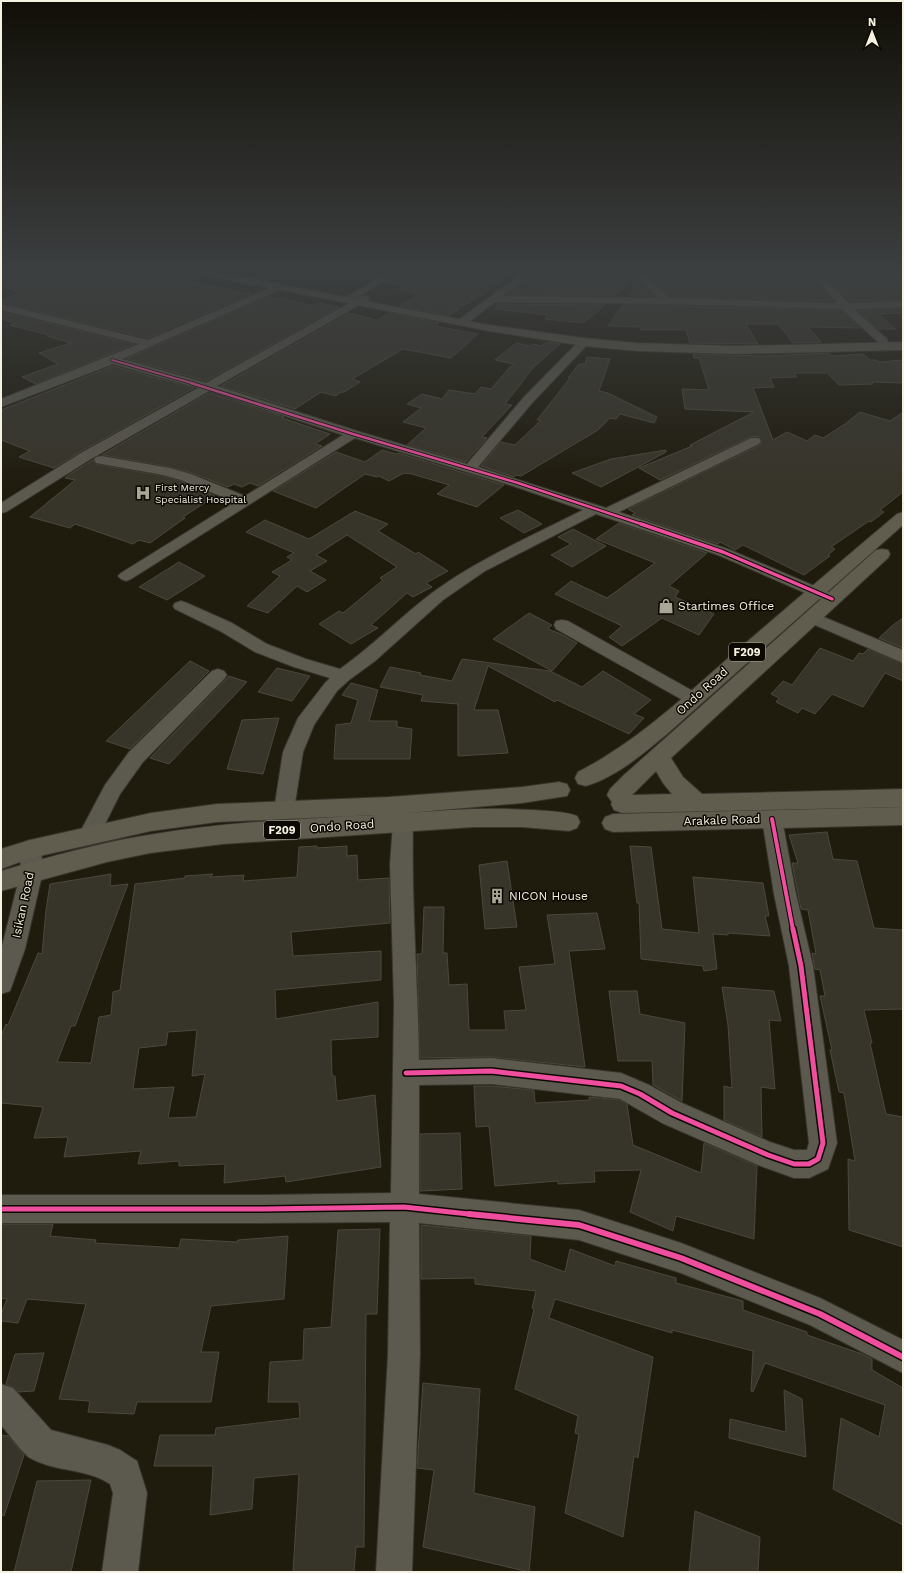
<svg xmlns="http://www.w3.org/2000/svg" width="904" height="1573" font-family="'Work Sans',sans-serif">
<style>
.building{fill:#373429;stroke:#4c483c;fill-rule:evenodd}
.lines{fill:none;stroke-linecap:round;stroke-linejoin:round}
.minor-casing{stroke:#37352c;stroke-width:2}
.major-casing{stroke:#37352c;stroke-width:2}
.minor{fill:#5c594f;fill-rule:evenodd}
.major{fill:#605c4e;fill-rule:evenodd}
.cycleway-far5-casing{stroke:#0c0902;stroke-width:3.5}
.cycleway-far4-casing{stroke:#0c0902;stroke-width:4}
.cycleway-far3-casing{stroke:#0c0902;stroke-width:5.5}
.cycleway-far2-casing{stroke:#0c0902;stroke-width:6}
.cycleway-far1-casing{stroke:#0c0902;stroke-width:8}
.cycleway-casing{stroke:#0c0902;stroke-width:9}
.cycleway-far5{stroke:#ef4d9e;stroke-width:2}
.cycleway-far4{stroke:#ef4d9e;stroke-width:2.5}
.cycleway-far3{stroke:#ef4d9e;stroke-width:3.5}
.cycleway-far2{stroke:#ef4d9e;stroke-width:4}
.cycleway-far1{stroke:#ef4d9e;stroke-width:5}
.cycleway{stroke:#ef4d9e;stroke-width:6}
.labels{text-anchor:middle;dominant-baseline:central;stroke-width:3;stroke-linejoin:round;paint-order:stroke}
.far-poi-label{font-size:10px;fill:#f6f2e2;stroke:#0c0902;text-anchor:start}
.shield{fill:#0c0902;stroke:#b0ac9f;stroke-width:1}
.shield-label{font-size:11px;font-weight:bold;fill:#f6f2e2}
.poi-label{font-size:12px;fill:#f6f2e2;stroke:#0c0902;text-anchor:start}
.street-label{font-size:12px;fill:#f6f2e2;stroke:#0c0902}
</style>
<rect width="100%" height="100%" fill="#1f1b0d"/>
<g class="building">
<path d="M47,271H137L175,280L177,279L251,294L148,338L1,303V301L22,293L3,287Z"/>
<path d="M361,271H388L372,280L361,278Z"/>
<path d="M402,271H515L464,306L459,305L458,310L449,316L400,306L418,294L399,289L404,286L385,282Z"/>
<path d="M536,271H631L654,296H630L636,288L630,282L615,296L507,295Z"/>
<path d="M644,271H809L834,301L670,297Z"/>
<path d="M822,271H903V300L849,301Z"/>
<path d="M267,297L275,299L278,298L314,306L319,303L339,307L206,381L126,359Z"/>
<path d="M498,304L605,305L583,323L545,319L548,315L495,309Z"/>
<path d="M623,305L841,310L861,328L808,327L821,342L793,343L778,324H746L758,344L690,343L686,330H641V327L608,326Z"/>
<path d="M903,308V313L878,314L896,329H878L858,310Z"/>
<path d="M1,312L134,344L36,384L22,377L58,364L39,353L71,343L47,336L49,335L10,325L16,323L1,319Z"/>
<path d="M349,313L377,320L390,313L439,323L435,326L440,327L478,334L451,358L403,349L352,379L360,382L344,392H341L336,396L321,392L295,409L221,386Z"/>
<path d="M547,342L560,344L534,367L505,404L512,405L482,437L487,438L466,462L407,445L426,428L403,422L421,408L407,404L422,394L442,399L449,390L475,394L481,387L491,389L510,367L514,364L495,360L516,343L530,346L533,344L541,346Z"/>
<path d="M829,353L831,356L863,354L870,360H876L880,362L903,360V383L872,382L873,384L839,385L827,373H794L797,377L770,378L774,387L753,388L773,440L787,432L807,441L815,435L823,438L845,424L860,412L890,421L903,412V492L880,510L884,512L871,522L869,521L831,547L835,549L828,555L830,556L804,575L743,545L735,550L720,542L718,544L632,515L635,513L628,509L760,445L762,442L759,436L750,437L660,480L639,468L692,446L690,445L754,412L685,409L682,389L709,390L699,358H694L693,354L765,356Z"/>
<path d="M587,357L610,359L599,391L608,393L657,417L654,423L620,414L616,419L610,418L598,430L521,476L516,475L514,477L481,466L501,442L515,445L541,420H537L570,378H568L579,364H585Z"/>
<path d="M113,366L194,388L80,452L54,468L19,457L30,451L1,440V410Z"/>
<path d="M209,393L284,417L282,418L330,434L315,444L322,446L258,486L250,483L242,487L234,484L228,487L192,473L170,467L102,455Z"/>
<path d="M382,450L396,454L398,453L504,485L477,507L437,494L449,485L412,474L404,473L389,481L379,476L377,477L365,474L316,508L273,491L336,452L365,462Z"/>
<path d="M666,450V452L601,487L572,473L611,459Z"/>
<path d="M93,460L96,464L163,476L181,481L215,496L183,517L185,518L150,543L139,540L133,544L75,524L70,528L30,517L75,480L65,478L70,474Z"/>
<path d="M518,510L542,524L524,533L500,518Z"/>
<path d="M355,511L388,524L378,531L416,554L418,552L448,571L426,583L432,587L413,597L407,593L371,625L378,628L351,644L319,624L339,611L343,613L383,580L380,578L397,567L347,535L316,555L327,561L310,571L326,580L307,592L297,586L268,613L247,606L280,576L272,572L292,560L287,557L294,553L246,532L265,520L309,539Z"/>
<path d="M619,523L707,553L669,586L679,591L675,597L714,614L699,635L662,618L622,646L609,637L622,626L555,594L571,581L607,598L655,563L596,539Z"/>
<path d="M573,529L606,546L572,567L551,555L571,544L558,537Z"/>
<path d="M179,562L205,576L167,600L139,587Z"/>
<path d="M529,613L552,625L548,629L561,634L577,643L552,671L493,639Z"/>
<path d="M903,618V648L879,638L893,625Z"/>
<path d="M820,648L853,661L859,653L863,654L868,649L903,664V681L885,673L863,707L832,694L815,714L802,708L798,713L776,702L779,698L771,694L783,681L792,685Z"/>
<path d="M462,659L550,671L582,687L603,671L651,700L634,714L644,718L629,734L557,700L555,702L488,666L474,710H498L508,753L458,756V704L421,701L423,695L380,687L390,667L421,673L420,675L452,681Z"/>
<path d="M190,661L209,671L130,749L106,741Z"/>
<path d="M277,668L310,676L292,701L258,692Z"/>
<path d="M229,676L247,682L169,764L150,758Z"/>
<path d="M351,683L378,690L369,721H397V727L412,729L410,759H334L336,725L351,723L358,700L342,695Z"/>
<path d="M279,718L263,774L227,769L242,720Z"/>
<path d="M827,832L833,859L857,861L874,928L903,930V1009L864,1010L872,1043H870L886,1114L903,1117V1247L849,1230L848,1159L855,1161L844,1093L839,1092L830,1050H832L820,996H825L820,970L815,969L812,953L816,954L808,910L801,909L792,863H798L789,835Z"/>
<path d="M317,846V848L347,846V856L357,855L358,880L389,878L390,923L291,932L293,956L381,951V980L275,990L276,1019L378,1002V1037L331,1040L332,1076H335L337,1101L375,1095L381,1167L286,1182L285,1176L224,1183L225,1164L179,1166V1161L138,1164L141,1151L64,1157L68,1137L34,1138L43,1107L1,1103V1036L6,1024L8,1025L38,953L42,954L46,910L50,884L111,874L110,886L128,884L75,1026H71L57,1062L91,1063L99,1017L111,1015L113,992L120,990L135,884L185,878V876L213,874L210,877L244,875L243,881L297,877L299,847ZM197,1030L192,1076L205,1074L196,1117L168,1118L174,1087L133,1089L139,1048L166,1045L168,1032Z"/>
<path d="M630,846L651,847L662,929L699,933L693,877L763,883L769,916H765L770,936L728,933V935L713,934L717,969L704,971L703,966L641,959L639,903H637Z"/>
<path d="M507,861L517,927L485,929L479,865Z"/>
<path d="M424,907H444L443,953H447L449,985L467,984L469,1030H506L504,1011L526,1010L519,967L555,964L547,915L597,913L605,949L569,951L585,1067L491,1057L420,1058L417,954H422Z"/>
<path d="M722,987L774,991L781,1021L769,1020L775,1089L761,1087L762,1137L724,1120V1086L732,1088L728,1025Z"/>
<path d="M609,991H637L640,1014L685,1023L682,1101L653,1085L652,1061H618Z"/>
<path d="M474,1086H491L534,1090L535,1103L590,1100L589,1097L620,1100L627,1104L633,1145L701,1173L704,1143L757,1166L754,1239L676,1216L673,1231L630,1212L641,1170L594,1171L595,1182L558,1184V1181L495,1186L489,1126L476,1127Z"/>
<path d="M460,1133L462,1189L420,1191V1134Z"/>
<path d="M1,1224H53L50,1236L96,1240L95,1243L179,1248L181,1239L237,1242L238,1240L288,1236L284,1299L211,1306L201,1352H219L211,1402H137L134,1414L88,1412L90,1401L59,1399L86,1304L27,1299L18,1323L1,1321V1314L7,1299L1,1298Z"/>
<path d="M421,1225L531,1236L530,1259L565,1272L570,1249L615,1266L616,1261L676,1278V1283L743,1301V1310L807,1332V1335L862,1354L872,1359V1370L903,1388V1525L833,1489L841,1418L879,1437L885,1405L765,1363L753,1392L751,1391L753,1351L672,1330V1333L555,1299L549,1318L653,1357L638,1458L634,1456L623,1537L565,1513L579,1434L575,1433L578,1416L515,1389L534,1309L532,1308L536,1291L475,1284V1278L421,1279Z"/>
<path d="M380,1229L377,1314H366L364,1547H356L354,1572H293L299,1474L254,1478L252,1509L210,1515L213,1466H154L160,1435H215L216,1428L300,1418L299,1402H268L270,1362L303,1360L304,1329L331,1327L338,1230Z"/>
<path d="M44,1353L34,1391L18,1392L13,1387L6,1384L15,1354Z"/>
<path d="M423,1383L480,1389L474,1493L535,1507L529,1572L423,1547L434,1470L417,1468Z"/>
<path d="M784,1390L802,1399L806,1457L729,1438L730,1419L786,1432Z"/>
<path d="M1,1435L8,1436L24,1455L4,1516L1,1515Z"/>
<path d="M91,1480L71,1572H14L37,1481Z"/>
<path d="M695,1511L760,1537L758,1572H689Z"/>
</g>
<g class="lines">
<g class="minor-casing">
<g id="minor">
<path d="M390,271H401L356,298H350L348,296Z"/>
<path d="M525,271H535L503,296L658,298L632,271H642L669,298L837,303L810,271H820L848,303L903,301V307L854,309L887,339L888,341L883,344L879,343L842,309L666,304L495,302L465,325H457L456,323L457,321Z"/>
<path d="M279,284L284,287L282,289L122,359L206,383L362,296H368L370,298L368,300L217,386L357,431L467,464L524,397L580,340H588L589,342L588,344L532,403L478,467L606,508L751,438H759L761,441L759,444L619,512L728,549L838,596L840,599L838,602L832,604L826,602L718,555L596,514L485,571L443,600L375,661L349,680L337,691L314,725L303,752L294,810L291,816L284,818L277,816L274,810L283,752L298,718L325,683L330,678L294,667L255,652L220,631L175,609L173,606L175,603L181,601L187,603L232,623L267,644L306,659L340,669C373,646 400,617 432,593C478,559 532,536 583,510L513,486L355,438L131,579L126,581L121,579L118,576L121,573L235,502L181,480L163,475L96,463L94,460L96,457L101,456L170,468L191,474L245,496L343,435L209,391L91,459L6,512L1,513V503L81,453L198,388L113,364L1,407V399L139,344L1,310V304L148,340Z"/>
<path d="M814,613L903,650V663L808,622L806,618L808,614Z"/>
<path d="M562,620L568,621L700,695L703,699L700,703L694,705L688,703L556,629L554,625L556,621Z"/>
<path d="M218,669L224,671L227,675L224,679L143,762L120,794L96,842L89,844L82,842L78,836L105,785L129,752L212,671Z"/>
<path d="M772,811L779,813L782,819L796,894L813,966L837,1143L828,1169L809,1178H794L758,1165L662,1123L620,1099L491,1084L419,1085V1194L579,1210L681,1243L820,1298L903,1340V1373L810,1325L681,1273L579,1240L419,1223L420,1354L412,1572H376L388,1354L390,1222L263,1223H1V1195H263L391,1193L394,1005L390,865L393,822L396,816L403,814L410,816L413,822C411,901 418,981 419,1060L491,1058L621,1073L649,1085L682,1103L770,1142L794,1150H807L809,1143L789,966L774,894L762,819L765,813Z"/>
<path d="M30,840L38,843L41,849L43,871L25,949L10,991L1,994V950L21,871L19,849L22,843Z"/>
<path d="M1,1384L13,1388L51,1430L108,1445L120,1450L137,1461L147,1493L138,1572H102L113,1493L110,1484C86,1468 55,1472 30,1458C22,1453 8,1433 1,1425Z"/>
</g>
</g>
<g class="major-casing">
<g id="major">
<path d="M194,271H212L489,325L584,338L637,343L736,346L903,342V350L736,354L637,351L584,346L489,331L199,274Z"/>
<path d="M903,512V525L667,734C643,754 616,777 586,786L578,784L575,778L578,772C640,740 689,692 741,647C793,602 845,558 897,514Z"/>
<path d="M882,549L888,550L890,554L888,558L671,758L683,777L702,794L903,789V807L622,813L614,810L611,804L612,802L607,795L610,789L624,775L876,550ZM656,771L663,783L672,794L632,795Z"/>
<path d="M559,782L567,784L570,790L567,796L522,803L407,813C448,810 490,807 532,810C547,811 563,811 577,816L580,822L577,828L569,831L522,827H474L223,844L150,853L107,862L1,891V871C49,857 98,843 148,835C223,822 300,819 377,815L217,822L151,831L31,858L1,869V849L30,840L151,813L217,804L389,797L522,787Z"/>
<path d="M903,807V825L613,832L605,829L602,823L605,817L613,814Z"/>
</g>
</g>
<use href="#minor" class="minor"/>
<use href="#major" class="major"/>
<g class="cycleway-far5-casing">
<path id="cycleway-far5" d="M112,360L195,384"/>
</g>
<g class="cycleway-far4-casing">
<path id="cycleway-far4" d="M191,383L353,434L518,483L644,525"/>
</g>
<g class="cycleway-far3-casing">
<path id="cycleway-far3" d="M641,524L723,552L832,599"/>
</g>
<g class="cycleway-far2-casing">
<path id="cycleway-far2" d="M772,819L793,930"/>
</g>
<g class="cycleway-far1-casing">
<g id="cycleway-far1">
<path d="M406,1073L491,1071L621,1086L640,1094L672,1113L768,1155L794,1164H809L818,1159L823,1143L801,966L793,929"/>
<path d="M1,1209H263L404,1207L478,1215"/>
</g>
</g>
<g class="cycleway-casing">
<path id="cycleway" d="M469,1214L579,1225L681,1258L820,1314L903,1357"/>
</g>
<use href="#cycleway-far5" class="cycleway-far5"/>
<use href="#cycleway-far4" class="cycleway-far4"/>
<use href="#cycleway-far3" class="cycleway-far3"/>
<use href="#cycleway-far2" class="cycleway-far2"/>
<use href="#cycleway-far1" class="cycleway-far1"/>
<use href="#cycleway" class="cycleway"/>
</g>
<linearGradient id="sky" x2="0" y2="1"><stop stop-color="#110f07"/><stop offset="0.55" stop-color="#3c3f40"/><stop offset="1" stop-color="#3c3f40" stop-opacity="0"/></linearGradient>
<rect width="904" height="491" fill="url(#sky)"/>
<defs>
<g id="hospital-bare" transform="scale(1.2)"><path d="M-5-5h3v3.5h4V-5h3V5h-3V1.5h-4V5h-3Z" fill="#aba797" stroke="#0c0902" stroke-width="2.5" paint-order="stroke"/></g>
<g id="shop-bare" transform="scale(1.2)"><path d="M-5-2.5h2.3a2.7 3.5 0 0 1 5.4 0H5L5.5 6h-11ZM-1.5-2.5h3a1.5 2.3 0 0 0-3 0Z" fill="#aba797" stroke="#0c0902" stroke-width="2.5" paint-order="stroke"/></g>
<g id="building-bare" transform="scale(1.2)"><path d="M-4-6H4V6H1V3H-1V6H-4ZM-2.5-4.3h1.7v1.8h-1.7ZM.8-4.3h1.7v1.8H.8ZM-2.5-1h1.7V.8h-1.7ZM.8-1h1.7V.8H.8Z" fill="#aba797" stroke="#0c0902" stroke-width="2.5" paint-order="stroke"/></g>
</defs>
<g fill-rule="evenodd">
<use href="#hospital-bare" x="143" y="493"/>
<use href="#shop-bare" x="666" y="606"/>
<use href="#building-bare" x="497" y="896"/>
</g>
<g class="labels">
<g class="far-poi-label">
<text x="155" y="487">First Mercy<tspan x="155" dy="12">Specialist Hospital</tspan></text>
</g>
<g class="shield">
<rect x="729" y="643" width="36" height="18" rx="3"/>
<rect x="264" y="821" width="36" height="18" rx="3"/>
</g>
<g class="shield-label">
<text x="747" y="652">F209</text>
<text x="282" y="830">F209</text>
</g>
<g class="poi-label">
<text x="678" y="606">Startimes Office</text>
<text x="509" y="896">NICON House</text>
</g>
<g class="street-label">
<text transform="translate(702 691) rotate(-42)">Ondo Road</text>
<text transform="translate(722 820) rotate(-2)">Arakale Road</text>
<text transform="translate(342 826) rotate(-4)">Ondo Road</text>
<text transform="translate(23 905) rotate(-78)">Isikan Road</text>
</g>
</g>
<rect width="904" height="1573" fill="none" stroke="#f6f2e2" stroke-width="4"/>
<g transform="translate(872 32)" stroke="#0c0902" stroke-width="3" paint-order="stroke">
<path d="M0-3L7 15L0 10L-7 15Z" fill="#f6f2e2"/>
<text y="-6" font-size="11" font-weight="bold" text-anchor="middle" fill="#f6f2e2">N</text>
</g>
</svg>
